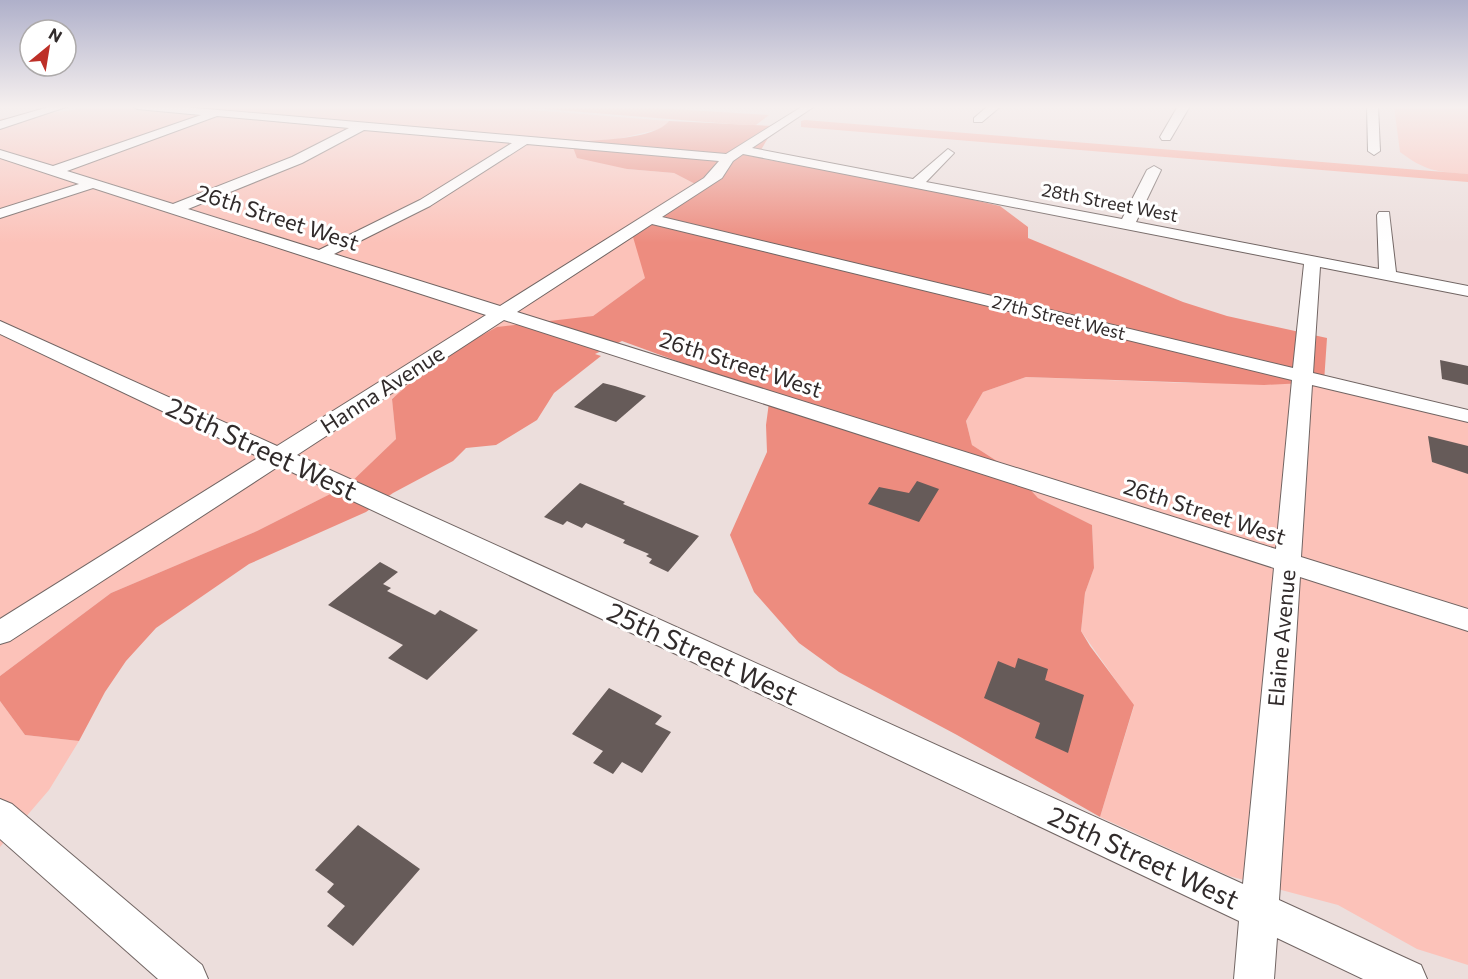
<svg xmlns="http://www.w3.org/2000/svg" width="1468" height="979" font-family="Commissioner,sans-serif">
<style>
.green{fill:#fcc2b9}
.forest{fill:#ed8c7f}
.water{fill:#f9a99d}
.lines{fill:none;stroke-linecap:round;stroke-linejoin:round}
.canal{fill:#f9a99d;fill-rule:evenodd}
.building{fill:#665b59}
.street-casing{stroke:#716563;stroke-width:2}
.street{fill:#fff;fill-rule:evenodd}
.labels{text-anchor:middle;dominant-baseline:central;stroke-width:6;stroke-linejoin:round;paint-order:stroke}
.far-street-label{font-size:18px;fill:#312b2b;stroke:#fff}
.street-label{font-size:22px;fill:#312b2b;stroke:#fff}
.near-street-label{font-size:27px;fill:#312b2b;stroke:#fff}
</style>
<rect width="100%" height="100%" fill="#ecdedc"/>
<g class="green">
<path d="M104,106H484L669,121L664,128L618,139L571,142L627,169L674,173L699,186L645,278L593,316L561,322L392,398L396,439L348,485L257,531L111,593L0,676V119Z"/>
<path d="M1394,106H1468V174C1437,172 1425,171 1400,152Z"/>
<path d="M1026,377L1186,383L1324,382L1468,417V965L1417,949L1338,905L1229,876L1100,817L1134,706L1081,631L1085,593L1094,568L1092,525L1038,498L1014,472L972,445L966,421L983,392Z"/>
<path d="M0,701L25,735L79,741L49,790L0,847Z"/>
</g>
<path class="forest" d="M669,121L773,126C770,138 763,144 759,155L764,159L891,181L1000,206L1028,227V238L1183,302L1227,316L1327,338L1324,382L1264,385L1026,377L983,392L966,421L972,445L1014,472L1038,498L1092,525L1094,568L1085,593L1081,631L1090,646L1134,705L1100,817L957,735L839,672L799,643L754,592L730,535L767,452L766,425L770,395L622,341L595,354L601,356L554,393L537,420L496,445L466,448L453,461L393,493L366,512L249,564L156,628L126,661L105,692L79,741L25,735L0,701V676L111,593L257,531L348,485L396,439L392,399L435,361L497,327L593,316L645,278L633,237L699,186L674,173L627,169L577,158L571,142C594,140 655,140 669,121Z"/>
<path class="water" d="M507,106H627L769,115L756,125H743Z"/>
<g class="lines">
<path class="canal" d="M805,120L1468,174V182L801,127V121Z"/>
</g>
<g class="building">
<path d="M1440,360L1468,366V385L1442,379Z"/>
<path d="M603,383L615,386L646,396L616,422L574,407Z"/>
<path d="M1428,436L1468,446V474L1432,462Z"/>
<path d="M917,481L939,489L919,522L868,504L879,487L909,493Z"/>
<path d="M580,483L625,502L623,504L699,536L668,572L649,563L652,559L646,556L649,554L623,543L625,540L586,523L582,528L567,521L563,525L544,517Z"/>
<path d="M380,562L398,572L383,584L391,588L387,591L435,615L440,610L478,630L427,680L388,658L403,645L328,605Z"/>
<path d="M1018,658L1048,669L1045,680L1084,695L1068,753L1035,738L1040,723L984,698L998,661L1015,668Z"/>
<path d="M609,688L662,716L655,724L671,732L642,773L622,762L613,774L593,763L603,751L572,734Z"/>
<path d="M358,825L420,869L353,946L327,926L345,906L327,892L334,884L315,870Z"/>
</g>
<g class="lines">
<g class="street-casing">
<g id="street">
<path d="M52,106H69L0,129V121Z"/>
<path d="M132,106H172L726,154L803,106H815L752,148L913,179L948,149L954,153L926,182L1122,219L1147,170L1154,166L1161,170L1136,222L1379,269L1377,215L1379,212H1389L1396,272L1468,286V296L1320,267L1313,373L1468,410V422L1312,385L1301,557L1468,609V631L1300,577L1279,900L1421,965L1427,979H1363L1277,938L1274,979H1234L1239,921L279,466L10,641L0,644V619L259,457L0,334V321L277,446L486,315L93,188L0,218V209L79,184L0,158V150L53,166L201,115L137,109ZM217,116L349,128L292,157L173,204L67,171ZM364,130L512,143L420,200L319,250L188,209L302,163ZM527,144L719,161L704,178L500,306L334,254L430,206ZM743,154L1304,264L1293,368L662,217L722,178L733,161ZM652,224L1292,380L1276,549L517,312ZM504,320L1274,568L1243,884L297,455Z"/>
<path d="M988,106H1001L982,122H974V118Z"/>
<path d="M1178,106H1190L1170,140H1162L1160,137Z"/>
<path d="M1367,106H1378L1380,151L1374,155L1368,151Z"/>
<path d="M0,799L12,804L202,965L208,979H158L0,839Z"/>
</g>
</g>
<use href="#street" class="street"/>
</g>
<linearGradient id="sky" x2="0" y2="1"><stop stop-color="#afb0ca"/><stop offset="0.44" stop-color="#f6f0ef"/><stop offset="1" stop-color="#f6f0ef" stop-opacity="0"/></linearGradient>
<rect width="1468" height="243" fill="url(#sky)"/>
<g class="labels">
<g class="far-street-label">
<text transform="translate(1110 202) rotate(11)">28th Street West</text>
<text transform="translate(1059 317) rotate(14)">27th Street West</text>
</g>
<g class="street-label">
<text transform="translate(278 217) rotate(18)">26th Street West</text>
<text transform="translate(741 364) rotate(18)">26th Street West</text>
<text transform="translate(382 389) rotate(-33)">Hanna Avenue</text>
<text transform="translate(1205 511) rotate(18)">26th Street West</text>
<text transform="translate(1281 638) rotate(-85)">Elaine Avenue</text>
</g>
<g class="near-street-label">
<text transform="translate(262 448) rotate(25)">25th Street West</text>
<text transform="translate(703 653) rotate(25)">25th Street West</text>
<text transform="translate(1144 857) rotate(25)">25th Street West</text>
</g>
</g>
<g transform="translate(48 48) rotate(30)"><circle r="28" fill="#ffffff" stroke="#adaaaa" stroke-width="1.5"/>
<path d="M0-4.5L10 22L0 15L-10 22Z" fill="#bd2f27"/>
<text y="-9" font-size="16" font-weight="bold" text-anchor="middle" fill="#312b2b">N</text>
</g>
</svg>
